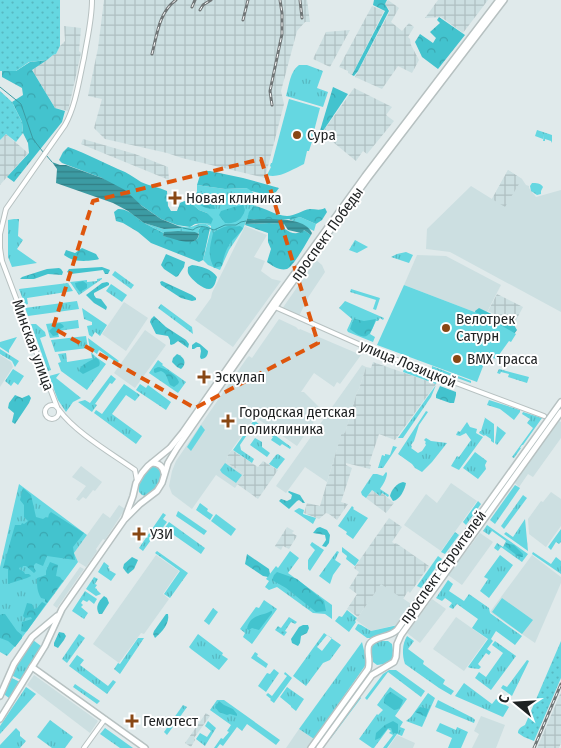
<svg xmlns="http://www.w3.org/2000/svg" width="561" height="748" font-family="'Fira Sans Condensed',sans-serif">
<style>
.built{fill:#ccdfe1}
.industrial{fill:url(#industrial-grid)}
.grass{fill:url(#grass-tufts);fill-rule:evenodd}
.forest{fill:url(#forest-crowns)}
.wetland{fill:url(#wetland-marsh)}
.garden{fill:url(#garden-dots)}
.pitch{fill:#65d7e1}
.water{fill:url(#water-rules)}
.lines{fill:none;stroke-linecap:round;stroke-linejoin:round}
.stream{stroke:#3c9ba3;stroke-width:1}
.secondary-casing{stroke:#b7c1c1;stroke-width:6}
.primary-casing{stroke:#b7c1c1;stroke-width:8}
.secondary{stroke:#fff;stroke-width:4}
.primary{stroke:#fff;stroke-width:5}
.rail-casing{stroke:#707677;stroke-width:3}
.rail{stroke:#fff;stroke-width:1;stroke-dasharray:4;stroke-linecap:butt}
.marked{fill:none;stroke:#de560d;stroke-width:4;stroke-dasharray:10 6;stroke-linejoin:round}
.poi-dot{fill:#894714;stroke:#fff;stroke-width:2}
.labels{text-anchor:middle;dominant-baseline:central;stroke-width:4;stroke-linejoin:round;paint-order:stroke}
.poi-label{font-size:15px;fill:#1f2223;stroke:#fff;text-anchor:start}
.street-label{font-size:15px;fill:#1f2223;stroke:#fff}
</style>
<defs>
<pattern id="industrial-grid" width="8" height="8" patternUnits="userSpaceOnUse" patternTransform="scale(1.25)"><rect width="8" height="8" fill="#ccdfe1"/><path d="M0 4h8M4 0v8" fill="none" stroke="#afbfc1"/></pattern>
<pattern id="grass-tufts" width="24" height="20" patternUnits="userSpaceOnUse" patternTransform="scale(1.25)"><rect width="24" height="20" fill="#65d7e1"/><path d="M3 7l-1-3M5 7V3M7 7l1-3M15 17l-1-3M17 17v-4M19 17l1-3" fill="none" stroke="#57b8c1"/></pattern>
<pattern id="forest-crowns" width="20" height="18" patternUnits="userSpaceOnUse" patternTransform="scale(1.25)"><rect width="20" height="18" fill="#43c3ce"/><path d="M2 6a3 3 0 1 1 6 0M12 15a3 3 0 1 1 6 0" fill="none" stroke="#3aa7b1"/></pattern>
<pattern id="wetland-marsh" width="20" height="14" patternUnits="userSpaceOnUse" patternTransform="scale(1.25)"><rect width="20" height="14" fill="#65d7e1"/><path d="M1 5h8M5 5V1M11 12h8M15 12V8" fill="none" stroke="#57b8c1"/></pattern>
<pattern id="garden-dots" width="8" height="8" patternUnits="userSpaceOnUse" patternTransform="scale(1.25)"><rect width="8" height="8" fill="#65d7e1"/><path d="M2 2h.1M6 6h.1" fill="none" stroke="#57b8c1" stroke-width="1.8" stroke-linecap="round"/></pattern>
<pattern id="water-rules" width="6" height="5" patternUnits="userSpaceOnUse" patternTransform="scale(1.25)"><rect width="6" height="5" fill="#3c9ba3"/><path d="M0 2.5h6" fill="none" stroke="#327e84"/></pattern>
</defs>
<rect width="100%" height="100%" fill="#e0eaeb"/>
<g class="built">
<path d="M508,170L522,179L526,185L529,186V188L536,197L561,190V312L450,252L426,249L427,229L471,186L492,199Z"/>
<path d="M245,226L267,235L254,257L265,261L261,271L272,279L281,281L233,347L195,320L211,298L212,293Z"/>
<path d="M417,255L446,256L501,285L485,316L404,285Z"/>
<path d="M316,260L322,265L325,272L309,296L299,316L282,309Z"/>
<path d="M124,302L148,318L126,351L102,334Z"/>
<path d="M279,319L296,327L299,330L300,329L361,355L340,384L337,382L334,387L314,373L301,392H304L322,410L297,446L255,417L228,455L226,462L244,474L235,488L216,475L192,509L172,494L169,486L172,471L176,461L202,423L247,358L249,356L252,358Z"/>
<path d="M145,330L166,345L135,388L114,373Z"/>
<path d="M0,355L11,362L13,367L0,387Z"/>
<path d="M362,365L366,367L359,389L357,392L345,433H342L327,482L305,467L286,493L276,486Z"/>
<path d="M559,421L561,422V438L533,477L528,474L519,487L514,482Z"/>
<path d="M81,466L102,482L95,491L93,490L86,499L83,497L79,501L76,499L86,486L72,477Z"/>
<path d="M451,483L477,501L441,551L404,525L426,494L437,503Z"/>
<path d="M551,492L561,499V526L546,547L529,534L528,519L541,501L543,502Z"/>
<path d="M119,505L125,509L105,540L103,539L96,549L97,551L86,567L78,562L74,553L103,513L110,518Z"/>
<path d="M480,533L493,542L462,585L448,575Z"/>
<path d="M156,555L179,571L163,594L169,599L144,634L141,633L119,663L93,644Z"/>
<path d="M532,555L561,577V583L535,643L490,612Z"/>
<path d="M80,567L84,569L57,608L53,605Z"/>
<path d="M381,583L411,604L396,625L371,631L356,620Z"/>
<path d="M432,599L446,609L420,643L407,633Z"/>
<path d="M456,617L487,639L464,671L433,649Z"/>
<path d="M34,675L98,721L90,733L27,685Z"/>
<path d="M481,716L505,725L496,748H472L479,734L474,731Z"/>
<path d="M299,729L314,739L308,748H286Z"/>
<path d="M397,735L415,743L413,748H388Z"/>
</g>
<g class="industrial">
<path d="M104,0H307L310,22H305L297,31L281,91L284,104L265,178L182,158L167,153L105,139L94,128L102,99L88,96L98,48Z"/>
<path d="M388,0L399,8L391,22L402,31L409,23L414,27L408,37L410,39L411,45L419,60L412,73L398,66L382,89L355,77L390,11L385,4Z"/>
<path d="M438,0H488L463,33L441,17L425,18Z"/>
<path d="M372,6L384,11L352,75L348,73V71L339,67Z"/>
<path d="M64,26L81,28L79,51L81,53L68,111L55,108L32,70L47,60L53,55L56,54L60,46L65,41Z"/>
<path d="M350,30L330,67L313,59L326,32Z"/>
<path d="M354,88L392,107L386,115L394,121L367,154L363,151L356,161L322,133Z"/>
<path d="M6,134L28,153L0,185V140Z"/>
<path d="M83,139L135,154L168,167L169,180L81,144Z"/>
<path d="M508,170L522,179L505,207L492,199Z"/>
<path d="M497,294L523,307L514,324L488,311Z"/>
<path d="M373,362L436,384L395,440L379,434L369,464L371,465L370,469L346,463V465L352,468L341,502L348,504L337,520L329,514L326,513L319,519L304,513L307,503L320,506L342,432L345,433L357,392L359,389L366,367L371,368Z"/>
<path d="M232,450L258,467L263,461L278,470L258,499L237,484L244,474L226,462L228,455Z"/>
<path d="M372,490L380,496L382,493L394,503L386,513L366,498Z"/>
<path d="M389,518L402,527L392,542L395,544L396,543L429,566L410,593L408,591L403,599L381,584L358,617L347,609L357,594L349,588L359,572L354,568Z"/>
<path d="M287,527L294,531L292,533L297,536L289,549L283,546L281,550L275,546Z"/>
<path d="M561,692V743L559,748H537Z"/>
<path d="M206,713L210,716L194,738L195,740L191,747L185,743Z"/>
</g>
<g class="grass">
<path d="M299,65H307L323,71L317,88L328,92L323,107L286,96C289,86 290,71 299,65Z"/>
<path d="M537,130L552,135V143L551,141L545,139V141H543L544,135L543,139L535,136Z"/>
<path d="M532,183C536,183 541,183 543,187L541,191V194L537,195L531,191L530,186Z"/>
<path d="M197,185L225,189L248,188L265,203L253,206L251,209L243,229L229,250L220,270L208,265L203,260L211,229V226L203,223L211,224L207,213L199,210L191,203L194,198L197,203L210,194L197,192Z"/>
<path d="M300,217L316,224L314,231L291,220Z"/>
<path d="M14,219H19L18,236L23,240L17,249L37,263L12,267L8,257V220Z"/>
<path d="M355,240L368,247L357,253L349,250Z"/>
<path d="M406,252L413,255L409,263L391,257L397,254Z"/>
<path d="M115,271L134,285L131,289L112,275Z"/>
<path d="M102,278V279L79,295L70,282L87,280V282L97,281V279Z"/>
<path d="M68,283L73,291L27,298L28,304L25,305L19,289Z"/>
<path d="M111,284L127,295L122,302L106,291Z"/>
<path d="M351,289L380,298L376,310L373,309L376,300L350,292Z"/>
<path d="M77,301L79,309L28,316L25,308Z"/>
<path d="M345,301L384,318L383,320L380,318L378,321H376L370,334L375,337L373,342L348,332L347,330L352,319L339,308Z"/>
<path d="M161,304L192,327L193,334L158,308Z"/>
<path d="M82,308L107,325L100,336L95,332L92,337L89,335L87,326L92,325V322L84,319Z"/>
<path d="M78,320L79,328L58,331L59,337L50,338L46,324Z"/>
<path d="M31,324H36L45,332L46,336L40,338L51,370L48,371Z"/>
<path d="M86,336L88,348L55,352L51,340Z"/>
<path d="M17,337L9,350V353L0,347V342Z"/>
<path d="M88,338L119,361L117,363L99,350L97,354L90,349Z"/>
<path d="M0,349L19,361L15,367L12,361L0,354Z"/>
<path d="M91,352L96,357L106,364L87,390L61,371L58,363L61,362L58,354L66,353L67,362L92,358Z"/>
<path d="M158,360L163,364L162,365L186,382L178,393L149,373Z"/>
<path d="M405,366L437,380L436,384L403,372Z"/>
<path d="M432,366L471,381V383L432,369Z"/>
<path d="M13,369L24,376L18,385L14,382L11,386L5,381Z"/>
<path d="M499,369L529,377L527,383L508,377L509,374L501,372L500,374L497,373Z"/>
<path d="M60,373L56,378L81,398L73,402L66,412L58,400L49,376Z"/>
<path d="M111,375L116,379L112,384L110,383L95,404L97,405L92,412L78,402L85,400L90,403Z"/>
<path d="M124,384L140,395L135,401L126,395L112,414L142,436L136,444L94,413L96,410L102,414Z"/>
<path d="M140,384L146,388L148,385L171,402L166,410L136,390Z"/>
<path d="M436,385L431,397L403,438H398Z"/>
<path d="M489,400L520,410V412L514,420L500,409L487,405Z"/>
<path d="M426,411L428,412L419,425L414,441L411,445L412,447L411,448L418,453L422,451L426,445L425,443L426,442L424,440L426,438L431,441L447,443L432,462L422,472L415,468L412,464L398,454Z"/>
<path d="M523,412L542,418L523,445H522L520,448H521L514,458L512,457L533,428L527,423L530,419L522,414Z"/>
<path d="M484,417L494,424V443L491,441V439L485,435L484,436L479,433L480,431H481L485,418Z"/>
<path d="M254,420L260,425L256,432L251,429L240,445L241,450L254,459L252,463L233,450Z"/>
<path d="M467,422L470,427L477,429L476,433L483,437L459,470L451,466L457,456L459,457L471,440L466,433L460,436L456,435L458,431L460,432Z"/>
<path d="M201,425L205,430L191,451L187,447Z"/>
<path d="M497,426L506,433L497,445L495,443Z"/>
<path d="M264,427L291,447L290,449L282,444L280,446L271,440L273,437L263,430L258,435H257L262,429Z"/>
<path d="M255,438L262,442V447L270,453L267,457L250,445Z"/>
<path d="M393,446L397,447L383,468H378L382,455L385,456V454L390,455Z"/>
<path d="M475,452L487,461L485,465L486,469L478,479L463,468Z"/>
<path d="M278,454L285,459L277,469L269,464L276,455Z"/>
<path d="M225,463L242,475L236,483L222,473L220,470Z"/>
<path d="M152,467H158L162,471C163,484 156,489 146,496L142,495L139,492C137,482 143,473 152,467Z"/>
<path d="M386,472L387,473C387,478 383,485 380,489L389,495L388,497L382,493L380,496L372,490L366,498L362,495L361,492L373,474H377L383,476Z"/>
<path d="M19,484L87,535L74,553L78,562L21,639L7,656L0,652V567Z"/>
<path d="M515,485L520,488L495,524L490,520Z"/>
<path d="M523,495L527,498L504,529L501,526Z"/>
<path d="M478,501L481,504L466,525L463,522Z"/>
<path d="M200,503L208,509L207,511L213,515L210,520L196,510Z"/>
<path d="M352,506L354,508L353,509L368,518L353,539L346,534L347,532L338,526Z"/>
<path d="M299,508L304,510L303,514L316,518L313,524L294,511Z"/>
<path d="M178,511L207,531L204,535L176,516Z"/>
<path d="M163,513L166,515L163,519L167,522L161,530L159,529L143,551L139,548Z"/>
<path d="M216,514L236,529L231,536L211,521Z"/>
<path d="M525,519L528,551L504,534L506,532L513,537Z"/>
<path d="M169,522L205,548L201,554L171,533L167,537L161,533Z"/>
<path d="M487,525L528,554L522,562L501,547L498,551L494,548L497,543L503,547L506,541L492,531L489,535L483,531Z"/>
<path d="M561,529V542L559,544L556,542L551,550L548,547Z"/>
<path d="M455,532L459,535L445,554L441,552Z"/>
<path d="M312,542L324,550L310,571L308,569V560L315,550L310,545Z"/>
<path d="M342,547L359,560L355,566L346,559L347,556L342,552Z"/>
<path d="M157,551L188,573L170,598L164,594L180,571L155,553Z"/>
<path d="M290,551L299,558L288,573L332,605V619L325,614L313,613L277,587L269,590L265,587L269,581L266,579L276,566L278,568Z"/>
<path d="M337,551L339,552L335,560L341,564L333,575L330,584L319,576Z"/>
<path d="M533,552L551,564L556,557L561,561V574L532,554Z"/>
<path d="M500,555L513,565L489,598L480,591L488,579L484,577Z"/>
<path d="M438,556L442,559L421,588L417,586Z"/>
<path d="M104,562L109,566L108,568L110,569L109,570L116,574L111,581L98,572Z"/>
<path d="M94,577L98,579L95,584L97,585L95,588L97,589V590L101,594L96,596L86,589Z"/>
<path d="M448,580L453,584L449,591L464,601L469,594L489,608L490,613L522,636L515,645L496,631L491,639L493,641L487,649L491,652L489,655L486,653L478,664L481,667L479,669L470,668L468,667L488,639L472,628L478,619L457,604L453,609L449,607L452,603L445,598L442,601L436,598Z"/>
<path d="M85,591L97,599L94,604L89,600L87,602L83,600L81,603L83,605L81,607L88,613L84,619L72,611Z"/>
<path d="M264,600L277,609L252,644L243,637L245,633L240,629L256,607L259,608Z"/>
<path d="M213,608L218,612L209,625L204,621Z"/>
<path d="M347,610L357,618L355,621L356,622L349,632L335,621L339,616L342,617Z"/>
<path d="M358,624L361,625L371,631L398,625L393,631L370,638H367L356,630L355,629Z"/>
<path d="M324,633L341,645L330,660L323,663L306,686L293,676ZM327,635L332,638L322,651L317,647Z"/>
<path d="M79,634L85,638L67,663L62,659Z"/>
<path d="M198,634L223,653L222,655L228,659L219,670L191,649L189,647Z"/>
<path d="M407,636L414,641L408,649L424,661L423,664L445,680L443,684L454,691L451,695L439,688L405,664C402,655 402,644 407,636Z"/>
<path d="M138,638H144L120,674L114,669L118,663L120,664Z"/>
<path d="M33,640L41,646L21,680L11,675L23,654Z"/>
<path d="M379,641H388L392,644L394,657L391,663L377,665L373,662L370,648L373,644Z"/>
<path d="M495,641L516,656L491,690L475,678L479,672L486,677L503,653L492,645Z"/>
<path d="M362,642L367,663L314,739L299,729Z"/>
<path d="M255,652L258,654L257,656L268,664L266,668L251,658Z"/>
<path d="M77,655L84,660L80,665L108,686L113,680L116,682L107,694L69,666Z"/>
<path d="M527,660L529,661L512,696L501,688L503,685L507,687Z"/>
<path d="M274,669L279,673L266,692L258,686L267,673L270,674Z"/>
<path d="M396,670L425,691L421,697L388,672L367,700L365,698L383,674L389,670Z"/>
<path d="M285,672L292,678L274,703L270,700L271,699L266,695L268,693L272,696L287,676L284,674Z"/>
<path d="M10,677L20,682L11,697L9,698L5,695V691Z"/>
<path d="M464,683L492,704L496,699L509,707L503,717L455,696Z"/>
<path d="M75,684L100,701L97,704L73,687Z"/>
<path d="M26,687L36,694L0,734V726Z"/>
<path d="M287,687L304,699L296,711L291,707V706L280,697Z"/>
<path d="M390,687L407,699L395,716L403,722L400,727L405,729L402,736L397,734L387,748H383L393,735L389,733L391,731L388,729L374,748H372L359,739L377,714L378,715L383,710L377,705Z"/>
<path d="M428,693L435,698L422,727L406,721L411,717Z"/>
<path d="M359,696L361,698L331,738L330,736Z"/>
<path d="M217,700H224L280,740L276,745L247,724L242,731L237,727L223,746L220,744L217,748H214L221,738L223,739L229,732L227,731L231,725L210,710Z"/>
<path d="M438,700L473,718L475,720L474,723L435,707Z"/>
<path d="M183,705L187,707L167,735L164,732Z"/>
<path d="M50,720L73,737L65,748H52L37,737Z"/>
<path d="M208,721L216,728L205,746L196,739L200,733L207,737L211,731L205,726Z"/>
<path d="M440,723L456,730L457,727L468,732L461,748H448L452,738L436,731Z"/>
<path d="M16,728L20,732V736L26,741L20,748H0V745Z"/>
<path d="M105,728L133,748H120L100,734Z"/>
</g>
<g class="forest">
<path d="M374,0H387L385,4L389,11L358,71L354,76L352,75L385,11L373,5Z"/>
<path d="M439,17L465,35L438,69L422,57L415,42L420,34L433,43L436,38L430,32L440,23L437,20Z"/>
<path d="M47,60L32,70L55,108L65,111L62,122L14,182L7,177L29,153L28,143L23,133L22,122L12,102L23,95L22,88L2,77V71H16L30,62Z"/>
<path d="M333,87L348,94L321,134H319Z"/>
<path d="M68,147C88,154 106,164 125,172C131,175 136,179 141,182C149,186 159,187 167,191L168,206L171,211H177L180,203L184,201L191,203L199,210L207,213L213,219L211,224L203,223L195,224L190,227L177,225L161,219L102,178L62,163L59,160L63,152Z"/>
<path d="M206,171H210L243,178L279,188L276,192L268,195L251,191L247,188L225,189L197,185L201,172Z"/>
<path d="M197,192L210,194L213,200L215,209C206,209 198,206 194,198Z"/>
<path d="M243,205L245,210C242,220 236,224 225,223L219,215L221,211L234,207Z"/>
<path d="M253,206C265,207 275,216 287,216C295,216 302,210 310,209C315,209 320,211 325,208L327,212L322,220L316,224L300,217L291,220L289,219L281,220L247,219L249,212Z"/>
<path d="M118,209C129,208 137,219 146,224C152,227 158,230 164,233L163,236L194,241L198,238L199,234L198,231L201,226L210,228L203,260L199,262L151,243L138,232L123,223L116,221L114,212Z"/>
<path d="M269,223L284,224L285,229C292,234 297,235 304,230L311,235C307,242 293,267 287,269C280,271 272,266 267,262L271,249L268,242V233L245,225L246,224Z"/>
<path d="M240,226L243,228C239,235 233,239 229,245C225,252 223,259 222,266L214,268C207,254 210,247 213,233C217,230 223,227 228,226C233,226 236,227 240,226Z"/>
<path d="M82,248L96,254L99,259C94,261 77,262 71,259C68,258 66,256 64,255L66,250L75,253Z"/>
<path d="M166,254L185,262L184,267L178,276L176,277L164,269L161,265Z"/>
<path d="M192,265C201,266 212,269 217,277C216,280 215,286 212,288C207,293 192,280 189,275C187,271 188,270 188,267Z"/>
<path d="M102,267L110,270L108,274H105L103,270L71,274L67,272L69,269Z"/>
<path d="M59,268L61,269L63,272L62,275L48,274L34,279H20L22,277L47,269Z"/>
<path d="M83,281L87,284V288L80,292L76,287L75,283Z"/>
<path d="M162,281L192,295L196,298V300L192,301L181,298L161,285L160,282Z"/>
<path d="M107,282L109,283V285L94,293V295L96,298L101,299L107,307L106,310L94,303L86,295L102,283Z"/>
<path d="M479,308L514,325L517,330L514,334L476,317L475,311Z"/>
<path d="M154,316L166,327L186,340L189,344L188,348L178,341L174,344L171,345L170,344V340L168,336L156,334L150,322L151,319Z"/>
<path d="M355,319L364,321L376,319C370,336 367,343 350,329L352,323Z"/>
<path d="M60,323L63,325L64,327L58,330V335L53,336L49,331L56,324Z"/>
<path d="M196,342L200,344L208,351C208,355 206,359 201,359L200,357L201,351L200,347H197L194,349H192V345Z"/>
<path d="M177,354C185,357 187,364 181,369L177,367L172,362L173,358Z"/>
<path d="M95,358C99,358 101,363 99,366L83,374L79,371C81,364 89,362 95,358Z"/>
<path d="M158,367C165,368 177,375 179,382L178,384L174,387L170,385C167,379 167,373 161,371L155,373L154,372V369Z"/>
<path d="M440,386L456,392V395L454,403H450L436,398V395Z"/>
<path d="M15,395L22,398L29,395L31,398L29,403L15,424L12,422L14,413L8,408L9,403Z"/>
<path d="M403,482L406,483C405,489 400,500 393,501L390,496C391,490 397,483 403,482Z"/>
<path d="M23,488L31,495L36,517L43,519L46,517L48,518L49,514L51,512L84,533L73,547L75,560L47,556L43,566L36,563L34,565V568L36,571L34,573L26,566H23L22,568L20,567L19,569L24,572L25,574H29L31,576L27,578L8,584V569L3,568L15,525H21L22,523L24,524L28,521L24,517V505L20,500Z"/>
<path d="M289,491L300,495L305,503H303L299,500L297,501L289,509L279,501L281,499L287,501L291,499L292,495L288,492Z"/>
<path d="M320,527L327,530L330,535L329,543L326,547L322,546L326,540L325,535L313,533L317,528Z"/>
<path d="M506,543L514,545L523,554V557H519L506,547L505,546Z"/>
<path d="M247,554L269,569L270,574L268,577L263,576L245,564Z"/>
<path d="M132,557L138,560L134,569L128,574L126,572L123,568L124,564Z"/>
<path d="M50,562L58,565L56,576L60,577L63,581L47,603L45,602V599L41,598C37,591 37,586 37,578L46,575V571Z"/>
<path d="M277,572L297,579L324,601L326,611L316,612L286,588L272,580L274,575Z"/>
<path d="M104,596L107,598L109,603L102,614H99C95,607 98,602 104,596Z"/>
<path d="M42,602L46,604L27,631L25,632L21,631L22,622L32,619L31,617L25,618L23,616L27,603L32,604L34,609L37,608Z"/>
<path d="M271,611H272V613L259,630L252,628L249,630L247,629C250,614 260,617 271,611Z"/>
<path d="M2,614H5L17,631L22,635V638L15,647L8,641L0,638V615Z"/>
<path d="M166,614H168C170,623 162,632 155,638L153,634L154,631Z"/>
<path d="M303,625H308L309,628L307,633L301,636L300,643L298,646L292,643L291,639L299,627Z"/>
<path d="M59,632L64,633L66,636L64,640L58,648L54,646V643Z"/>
<path d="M391,692L403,700C402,705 399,710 394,710L384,703C383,698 387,693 391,692Z"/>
<path d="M219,701L224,705L233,709L237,714V716L230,714L227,715L219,712L215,707Z"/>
<path d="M420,707L429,709L426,717L415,712Z"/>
<path d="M393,721L398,724V733H393L391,728H388L380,738L375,740L376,733L385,725Z"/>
</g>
<path class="wetland" d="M144,223L164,229L182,228L177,225C180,226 186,228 189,227C199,226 202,218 212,229L201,226L198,231L199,234C192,231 173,232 165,232L164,233Z"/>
<g class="garden">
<path d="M0,0H60V46L56,54L53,55L47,60L29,62L16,71H0Z"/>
<path d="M0,91L12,102L22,122L23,133L16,142L6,134L0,140Z"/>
<path d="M289,617L297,622L295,624L291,622L285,631L287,632L284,636L275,630L278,626L281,628Z"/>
<path d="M561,641V678L534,741L524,737L518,733C518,729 521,727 525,725Z"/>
</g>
<g class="pitch">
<path d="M289,99L320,108L314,131L315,132L309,151H307L304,164C293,169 279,179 267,175L271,167L270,166L271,163H272Z"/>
<path d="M404,285L485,316L516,334L511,342L509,341L496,359L487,356L477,382L377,345Z"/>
<path d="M502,598L533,620L522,634L492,612Z"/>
</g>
<g class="water">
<path d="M52,162L60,165H66L102,178L125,190L142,206L161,219L183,228L164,229L144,223L128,211L113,203L56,183L57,169Z"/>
<path d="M247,219C264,220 304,215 312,233L311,235L304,230L301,233L288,230L284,224L269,223L246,224L245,225Z"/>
<path d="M178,231L195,232L199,234C198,237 198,239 194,241C187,244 171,238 163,236L164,232Z"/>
</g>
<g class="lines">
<g class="stream">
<path d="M0,87L21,104L33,139L43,152"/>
<path d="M46,155L52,162"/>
<path d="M183,228L193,230C200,224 206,227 214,230L225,225H236L241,222L246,221"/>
</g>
<g class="secondary-casing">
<g id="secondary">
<path d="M275,307L372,350L440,377L544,416"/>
<circle cx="52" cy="412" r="7"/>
<path d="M57,407L2,261L0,248V234L6,209L65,125C76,105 79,80 84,58C87,39 92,20 92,0"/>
<path d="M59,410C76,433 111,453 135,470L137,481"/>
<path d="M84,748L105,719"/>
</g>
</g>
<g class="primary-casing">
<g id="primary">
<path d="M152,463C159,463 163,467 164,473"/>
<path d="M125,518L133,496L136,483L142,473L148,466L170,448L183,432L276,299L365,176L499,0"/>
<path d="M32,667L145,748"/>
<path d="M0,696L14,664L32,637L57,616"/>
<path d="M0,719L45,646L62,609L124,520L140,504L157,491L162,483L168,463L177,448L279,301L368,178L504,0"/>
<path d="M311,748L368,669C371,661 366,651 369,645C373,636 389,638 397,630L561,402"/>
<path d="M319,748L372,675L394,662L396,657L397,644L401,635L561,412"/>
</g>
</g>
<use href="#secondary" class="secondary"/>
<use href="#primary" class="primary"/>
<g class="rail-casing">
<g id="rail">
<path d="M300,0L302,18"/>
<path d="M192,7L195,0"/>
<path d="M200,10L203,5L211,0"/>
<path d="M243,20L248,0"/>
<path d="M152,54C157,35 159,12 176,0"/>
<path d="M272,105L270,91L282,34V13L280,0"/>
<path d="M534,748L561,684"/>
</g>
</g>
<use href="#rail" class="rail"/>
</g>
<path class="marked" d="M261,159L318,343L195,408L53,328L93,201Z"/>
<g class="poi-dot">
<circle cx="297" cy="135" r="5"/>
<path d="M172.5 190.5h5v5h5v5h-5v5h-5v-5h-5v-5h5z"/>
<circle cx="446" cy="328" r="5"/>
<circle cx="457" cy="359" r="5"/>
<path d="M201.5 369.5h5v5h5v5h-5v5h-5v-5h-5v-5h5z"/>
<path d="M225.5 413.5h5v5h5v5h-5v5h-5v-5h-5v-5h5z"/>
<path d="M136.5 526.5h5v5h5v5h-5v5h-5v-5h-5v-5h5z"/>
<path d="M129.5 713.5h5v5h5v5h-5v5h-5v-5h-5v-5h5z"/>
</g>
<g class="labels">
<g class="poi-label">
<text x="307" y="135">Сура</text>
<text x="186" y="198">Новая клиника</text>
<text x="456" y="319">Велотрек<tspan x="456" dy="17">Сатурн</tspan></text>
<text x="467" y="359">BMX трасса</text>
<text x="215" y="377">Эскулап</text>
<text x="239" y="412">Городская детская<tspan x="239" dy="17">поликлиника</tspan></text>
<text x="150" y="534">УЗИ</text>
<text x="143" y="721">Гемотест</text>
</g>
<g class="street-label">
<text transform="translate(327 234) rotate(-54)">проспект Победы</text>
<text transform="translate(33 345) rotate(70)">Минская улица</text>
<text transform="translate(408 364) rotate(22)">улица Лозицкой</text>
<text transform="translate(443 567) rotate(-54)">проспект Строителей</text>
</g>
</g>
<g transform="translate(516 703) rotate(288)" stroke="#ffffff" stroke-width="4" paint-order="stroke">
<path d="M0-4L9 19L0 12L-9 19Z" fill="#1f2223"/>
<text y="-8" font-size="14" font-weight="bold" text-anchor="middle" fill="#1f2223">С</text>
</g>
</svg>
